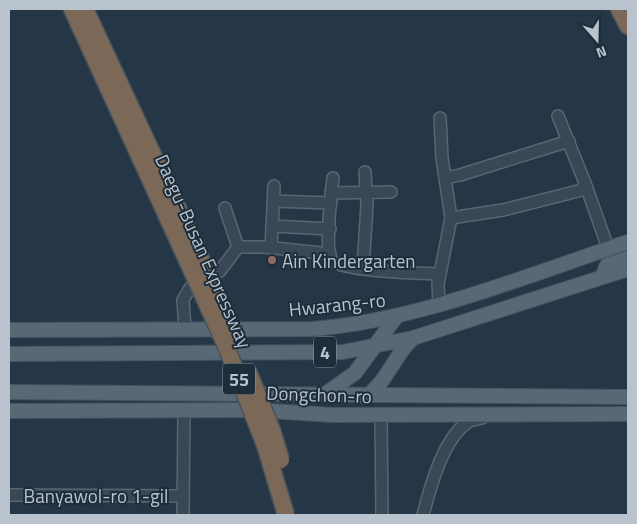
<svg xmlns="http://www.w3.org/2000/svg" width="637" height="524" font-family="'Titillium Web',sans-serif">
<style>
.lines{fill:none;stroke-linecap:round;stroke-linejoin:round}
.minor-casing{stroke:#596672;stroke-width:14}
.major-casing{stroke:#475461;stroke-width:16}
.highway-casing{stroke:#45535f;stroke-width:19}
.minor{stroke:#3a4855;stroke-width:11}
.major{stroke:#586875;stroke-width:14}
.highway{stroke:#7b6856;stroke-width:16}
.highway-bridge-casing{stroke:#45535f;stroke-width:19;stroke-linecap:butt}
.highway-bridge{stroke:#7b6856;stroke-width:16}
.education-dot{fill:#8d6e63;stroke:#1e2d3a;stroke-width:2}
.labels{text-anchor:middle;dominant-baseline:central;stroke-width:4;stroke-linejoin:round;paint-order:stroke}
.shield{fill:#1e2d3a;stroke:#8a96a2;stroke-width:1}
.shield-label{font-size:18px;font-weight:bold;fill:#b8c3ce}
.street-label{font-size:19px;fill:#b8c3ce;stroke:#1e2d3a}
.poi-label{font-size:19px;fill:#b8c3ce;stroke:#1e2d3a;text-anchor:start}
</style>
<rect width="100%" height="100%" fill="#253746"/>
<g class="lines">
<g class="minor-casing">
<g id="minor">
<path d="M333,178C331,193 325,247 331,259C338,272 423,273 440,274"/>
<path d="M445,178L460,175L569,141"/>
<path d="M585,183L608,248"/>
<path d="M331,193L391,192"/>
<path d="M273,201L331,203"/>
<path d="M225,208L238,247"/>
<path d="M451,218L503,210L582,190L585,183L558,116"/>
<path d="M272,226L330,229"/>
<path d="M271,248L274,186"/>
<path d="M363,268L367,205L365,172"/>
<path d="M439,304L438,284L451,218L442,158L440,118"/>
<path d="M185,329L183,300L190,288L220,271L238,247H265L330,254"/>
<path d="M381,415L382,515"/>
<path d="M9,495L183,496"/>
<path d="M183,515L184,410"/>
<path d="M423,515C430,488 443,438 468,422C472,420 478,419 482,418"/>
</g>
</g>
<g class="major-casing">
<g id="major">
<path d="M602,277L607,265L628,258"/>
<path d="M9,330L312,329C421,320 525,276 628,242"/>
<path d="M9,354L343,352L413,338L628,269"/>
<path d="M9,392L628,397"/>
<path d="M325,394L355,373L396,317"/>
<path d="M365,397C387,383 394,355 413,338"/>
<path d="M9,411L255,410L333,415L628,414"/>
</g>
</g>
<g class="highway-casing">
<g id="highway">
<path d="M72,9L181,247"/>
<path d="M85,9L196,247"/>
<path d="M619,9L628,26"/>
</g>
</g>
<use href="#minor" class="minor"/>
<use href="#major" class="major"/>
<use href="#highway" class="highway"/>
<g class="highway-bridge-casing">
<g id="highway-bridge">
<path d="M181,247L226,346L265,445L286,515"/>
<path d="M196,247L231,332"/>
<path d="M248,371L272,430L281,460"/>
</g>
</g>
<use href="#highway-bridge" class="highway-bridge"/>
</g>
<circle class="education-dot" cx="272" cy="260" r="5"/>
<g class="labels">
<g class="shield">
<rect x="314" y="336.5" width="22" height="31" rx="4"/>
<rect x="223" y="363.5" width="32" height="31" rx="4"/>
</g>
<g class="shield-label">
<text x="325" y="352">4</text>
<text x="239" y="379">55</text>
</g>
<g class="street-label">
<text transform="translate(204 251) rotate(66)">Daegu-Busan Expressway</text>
<text transform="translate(337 304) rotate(-6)">Hwarang-ro</text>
<text transform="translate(319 394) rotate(2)">Dongchon-ro</text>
<text x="96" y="495">Banyawol-ro 1-gil</text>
</g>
<g class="poi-label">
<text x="282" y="260">Ain Kindergarten</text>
</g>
</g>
<rect width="637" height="524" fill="none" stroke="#b8c3ce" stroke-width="20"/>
<g transform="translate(597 40) rotate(160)" stroke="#1e2d3a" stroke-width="4" paint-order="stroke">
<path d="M0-4L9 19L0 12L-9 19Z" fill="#b8c3ce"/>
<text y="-8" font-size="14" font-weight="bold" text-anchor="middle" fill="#b8c3ce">N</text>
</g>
</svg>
